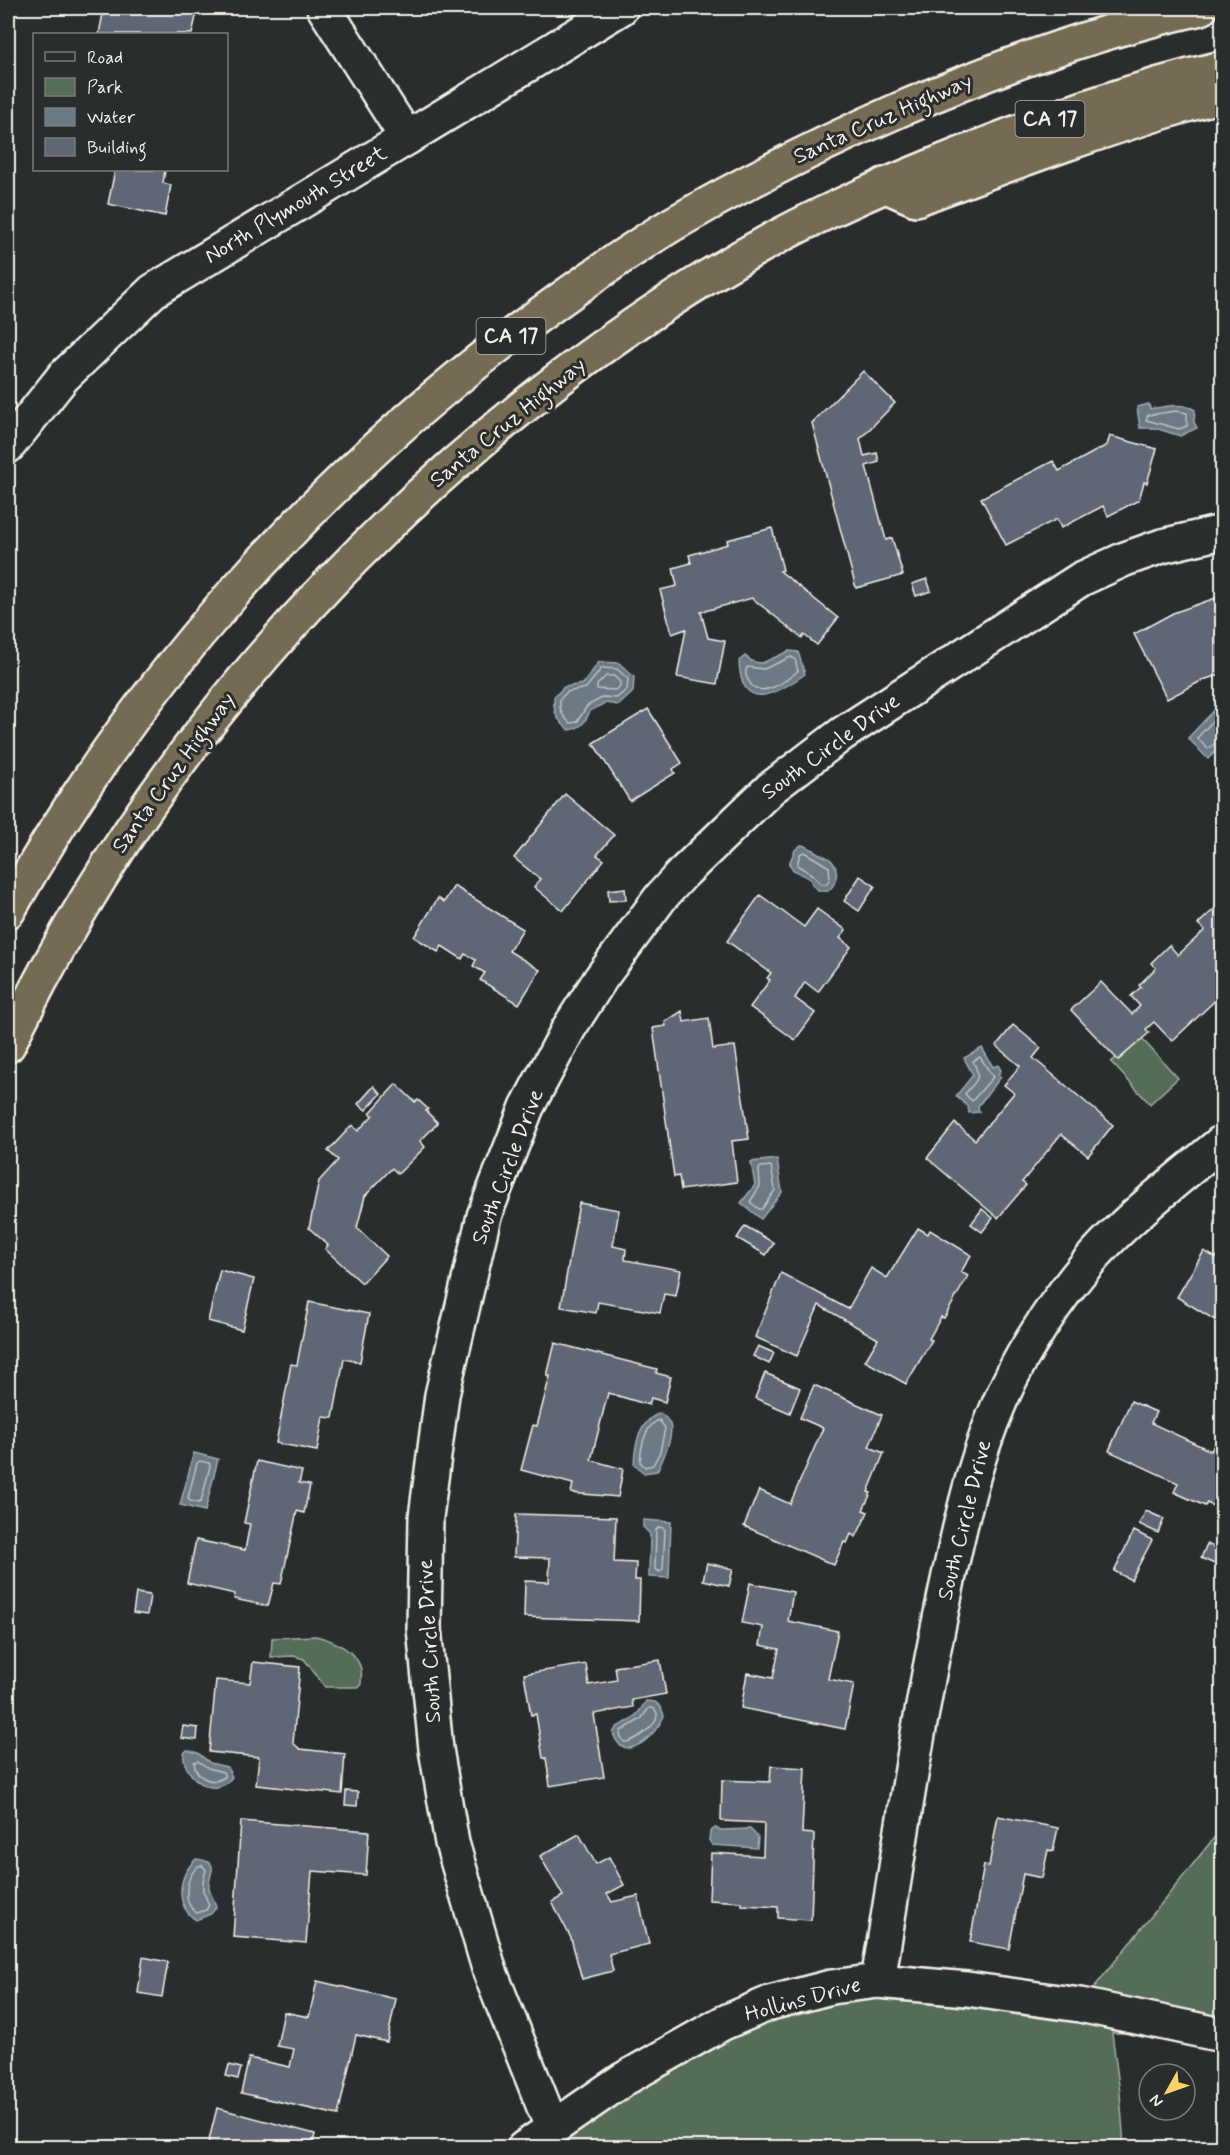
<svg xmlns="http://www.w3.org/2000/svg" width="1230" height="2155" font-family="Mynerve,sans-serif">
<style>
.green{fill:#556d59;stroke:#a4afa0;stroke-width:1.5}
.water{fill:#6c7a86;stroke:#a2aaad;stroke-width:1.5}
.lines{fill:none;stroke-linecap:round;stroke-linejoin:round}
.shore{stroke:#bec1c1;stroke-width:1.5}
.building{fill:#5f6674;stroke:#f4f1e8;stroke-width:1.5}
.minor-casing{stroke:#f4f1e8;stroke-width:38}
.tertiary-casing{stroke:#f4f1e8;stroke-width:38}
.motorway-casing{stroke:#f4f1e8;stroke-width:38}
.minor{stroke:#2a2d2e;stroke-width:33}
.tertiary{stroke:#2a2d2e;stroke-width:33}
.motorway{stroke:#746b52;stroke-width:33}
.labels{text-anchor:middle;dominant-baseline:central;stroke-width:6;stroke-linejoin:round;paint-order:stroke}
.shield{fill:#2a2d2e;stroke:#b7b6b0;stroke-width:1.5}
.shield-label{font-size:21px;font-weight:bold;fill:#f4f1e8}
.street-label{font-size:22px;fill:#f4f1e8;stroke:#2a2d2e}
</style>
<rect width="100%" height="100%" fill="#2a2d2e"/>
<filter id="ink" filterUnits="userSpaceOnUse"><feTurbulence type="fractalNoise" baseFrequency=".0167" numOctaves="2"/><feDisplacementMap in="SourceGraphic" scale="12" xChannelSelector="R" yChannelSelector="G"/><feConvolveMatrix kernelMatrix="1 2 1 2 8 2 1 2 1" color-interpolation-filters="sRGB"/></filter>
<g filter="url(#ink)">
<g class="green">
<path d="M1142,1039L1178,1078L1150,1104L1111,1062L1116,1058L1119,1060Z"/>
<path d="M316,1636C332,1640 356,1650 361,1669C362,1673 361,1679 361,1684L359,1687H325L304,1659L294,1656L271,1657L272,1638Z"/>
<path d="M1222,1828V2032L1112,2033L1120,2093L1124,2147L517,2148L627,2074L837,1989L1080,2005Z"/>
</g>
<g class="water">
<path d="M1149,404L1150,409C1166,407 1181,402 1195,410L1194,422L1197,428L1180,436L1155,428H1140L1137,407Z"/>
<path d="M789,651L798,652L805,674C777,694 741,715 739,661L745,656L753,662L762,663Z"/>
<path d="M599,662L619,663L634,677L633,692L619,705L605,703L590,711C585,723 581,728 569,730C557,720 553,713 554,697L564,687L583,684Z"/>
<path d="M1222,702V745L1208,759L1188,738Z"/>
<path d="M801,845C808,846 812,850 818,853C823,856 828,857 831,860C840,869 837,884 828,891H820L813,886L810,879L793,870L789,864L795,850Z"/>
<path d="M982,1048L993,1067L998,1065L1001,1070L998,1075L1001,1077L978,1106L979,1112L969,1113L968,1107L956,1096L973,1075L964,1058Z"/>
<path d="M777,1159L782,1192L761,1219L741,1203L755,1185L751,1162Z"/>
<path d="M660,1413C664,1416 668,1419 670,1424C674,1435 663,1460 657,1471L644,1473L634,1464C635,1444 639,1421 660,1413Z"/>
<path d="M194,1453L218,1459L205,1511L180,1505Z"/>
<path d="M643,1520L671,1522L669,1578L649,1577L650,1534L643,1527Z"/>
<path d="M646,1701L655,1702L661,1707L664,1716C656,1735 624,1767 613,1733C617,1725 621,1725 629,1721C637,1716 641,1709 646,1701Z"/>
<path d="M187,1750L198,1753L210,1763L227,1767L232,1777C214,1803 181,1774 184,1753Z"/>
<path d="M715,1828L722,1830L750,1829L758,1837L757,1848L712,1845L709,1840L710,1832Z"/>
<path d="M196,1859C224,1862 207,1874 209,1888C210,1895 215,1900 216,1907L211,1914L196,1920C174,1905 178,1876 196,1859Z"/>
</g>
<g class="lines">
<g class="shore">
<path d="M1176,411L1187,413V426L1179,429L1146,420L1148,415Z"/>
<path d="M791,657L795,659L798,671C786,681 759,702 748,680C745,675 745,672 747,667L764,669Z"/>
<path d="M602,668L617,669L628,679L627,689L617,698L604,697L587,706L577,722L570,723C562,716 559,710 560,699L567,692L586,688Z"/>
<path d="M606,676H614L620,682V686L615,690L597,689V685Z"/>
<path d="M1222,711L1197,738L1208,749L1217,742L1222,741"/>
<path d="M804,852L829,867L830,878L827,884H821L813,875L797,865L800,854Z"/>
<path d="M980,1057L993,1077L972,1101L965,1094C977,1079 982,1080 973,1061Z"/>
<path d="M771,1166L775,1190L762,1209H759L750,1202L760,1186L759,1169L761,1167Z"/>
<path d="M659,1420L665,1428L660,1452L653,1465L645,1467L640,1462C641,1447 644,1426 659,1420Z"/>
<path d="M200,1461L209,1463L210,1466L201,1502L198,1503L190,1501L188,1498L197,1463Z"/>
<path d="M659,1527L663,1528L665,1530L663,1569L660,1572L655,1569L656,1530Z"/>
<path d="M649,1708H653C655,1710 658,1712 657,1716C657,1726 632,1743 624,1742L620,1735L621,1731L641,1719Z"/>
<path d="M198,1761L208,1768L223,1772L225,1777C211,1786 195,1777 194,1762Z"/>
<path d="M198,1866H203L206,1870L203,1881V1891L209,1905L206,1910L197,1913C181,1903 186,1877 198,1866Z"/>
</g>
</g>
<g class="building">
<path d="M104,8H198L192,34H99Z"/>
<path d="M115,170H165L163,183L171,185L165,216L108,204Z"/>
<path d="M863,371L895,403L860,439L864,456L877,453L879,462L866,466L886,540L892,538L903,575L856,588L812,423Z"/>
<path d="M1110,436L1157,449L1147,483L1144,482L1139,500L1108,516L1103,506L1061,528L1057,519L1006,545L981,498L1053,461L1059,471L1107,445Z"/>
<path d="M772,528L783,570L780,571L838,618L817,645L804,635L802,638L752,598L701,612L708,638L725,641L717,684L677,677L686,629L672,634L660,590L677,586L673,568L691,563L689,555L728,544L727,540Z"/>
<path d="M927,579L931,591L916,596L912,584Z"/>
<path d="M1221,596L1222,674L1203,680L1167,699L1134,634L1173,613Z"/>
<path d="M648,709L682,763L673,769L675,773L630,801L593,743Z"/>
<path d="M565,794L614,835L597,855L604,860L563,911L534,887L540,879L514,858Z"/>
<path d="M860,876L875,886L859,911L844,901Z"/>
<path d="M454,886L523,929L509,951L540,970L519,1004L480,980L485,973L473,966L476,960L465,954L462,959L442,946L438,952L414,937L438,898L444,902Z"/>
<path d="M625,888L626,900L609,901L608,890Z"/>
<path d="M760,895L804,927L817,909L846,930L840,938L851,947L818,992L805,982L795,998L815,1013L795,1040L750,1007L770,980L767,978L771,973L727,941Z"/>
<path d="M1222,902V994L1172,1041L1154,1022L1146,1029L1149,1033L1118,1060L1071,1010L1101,982L1132,1014L1140,1006L1131,996L1141,987L1139,985L1156,968L1151,963L1169,945L1178,955L1205,930L1198,924Z"/>
<path d="M682,1011L684,1022L709,1018L713,1049L735,1046L749,1139L732,1141L737,1182L681,1190L679,1176L674,1177L653,1028L666,1026L665,1022Z"/>
<path d="M1013,1025L1041,1048L1033,1058L1113,1125L1088,1156L1061,1134L1022,1182L1026,1185L998,1218L927,1158L955,1123L975,1140L1014,1093L1004,1085L1020,1066L996,1046Z"/>
<path d="M396,1084L415,1102L418,1100L428,1109L426,1111L438,1123L420,1141L425,1147L398,1174L392,1168L365,1196L357,1228L387,1256L362,1283L325,1249L328,1245L309,1228L319,1181L338,1160L328,1151L352,1125L358,1131L373,1115L370,1113Z"/>
<path d="M374,1086L381,1094L366,1110L358,1104Z"/>
<path d="M579,1203L619,1210L613,1246L626,1249L625,1260L681,1270L676,1296L664,1294L660,1313L598,1302L596,1313L561,1307Z"/>
<path d="M982,1209L993,1218L982,1232L971,1224Z"/>
<path d="M745,1226L774,1243L766,1255L737,1238Z"/>
<path d="M918,1228L928,1234L930,1230L971,1255L961,1272L968,1276L944,1318L941,1317L929,1339L932,1340L906,1384L865,1361L878,1339L819,1305L797,1356L755,1337L781,1273L848,1309L871,1268L887,1278Z"/>
<path d="M1221,1249L1222,1314L1218,1322L1177,1297L1204,1251L1216,1258Z"/>
<path d="M220,1270L254,1279L242,1330L208,1321Z"/>
<path d="M309,1302L369,1314L360,1362L344,1359L333,1418L323,1417L317,1451L276,1443L291,1364L297,1365Z"/>
<path d="M555,1343L657,1369L656,1373L671,1377L665,1402L651,1398L649,1405L608,1393L591,1460L623,1469L618,1497L571,1493L573,1484L521,1470L533,1425L537,1426L550,1376H547Z"/>
<path d="M758,1346L774,1353L769,1364L753,1356Z"/>
<path d="M765,1373L800,1388L790,1413L755,1398Z"/>
<path d="M814,1385L882,1415L869,1447L884,1453L868,1492L871,1493L863,1510L868,1512L856,1537L851,1534L847,1543L844,1542L834,1565L744,1526L759,1490L790,1504L823,1428L800,1418Z"/>
<path d="M1131,1401L1156,1412L1151,1423L1211,1451L1215,1443L1222,1446V1494L1215,1507L1207,1503L1205,1506L1174,1492L1178,1483L1109,1451Z"/>
<path d="M257,1461L302,1471L299,1483L310,1485L304,1513L297,1511L281,1584L274,1583L268,1606L234,1599L235,1594L187,1583L196,1540L245,1550L250,1524L244,1523Z"/>
<path d="M1146,1511L1164,1519L1158,1533L1139,1524Z"/>
<path d="M516,1514L616,1517L614,1562L636,1563L635,1580H640L639,1621L524,1617L525,1581L549,1582L550,1558L514,1557Z"/>
<path d="M1134,1531L1152,1540L1131,1580L1114,1571Z"/>
<path d="M1207,1544L1222,1551L1219,1566L1201,1558Z"/>
<path d="M707,1563L733,1569L729,1586L703,1580Z"/>
<path d="M750,1583L793,1592L788,1621L838,1631L828,1679L854,1684L845,1729L741,1708L747,1673L773,1678L779,1649L760,1645L763,1627L742,1623Z"/>
<path d="M136,1593L150,1595L147,1615L133,1613Z"/>
<path d="M660,1660L666,1694L632,1700L633,1707L594,1714L604,1777L550,1786L546,1758H543L536,1714L531,1715L524,1674L586,1664L589,1685L617,1680L615,1667Z"/>
<path d="M253,1662L300,1667L293,1743L300,1749L345,1754L342,1794L256,1785L259,1757L209,1752L216,1680L250,1683Z"/>
<path d="M183,1726L198,1728L197,1740L181,1738Z"/>
<path d="M771,1766L805,1768L802,1833L814,1834L811,1920L778,1918V1907L742,1905V1902L709,1900L711,1853L763,1856L764,1823L721,1821L722,1780L770,1782Z"/>
<path d="M346,1791L358,1792L357,1806L345,1805Z"/>
<path d="M998,1816L1058,1828L1053,1851L1048,1850L1042,1878L1023,1874L1009,1949L970,1942L984,1865L989,1866Z"/>
<path d="M241,1821L369,1831L366,1875L312,1871L306,1943L233,1937Z"/>
<path d="M579,1834L596,1864L609,1857L624,1885L607,1894L612,1902L638,1896L649,1944L609,1954L613,1971L582,1979L571,1938L552,1902L563,1896L540,1856Z"/>
<path d="M143,1957L168,1962L162,1997L138,1993Z"/>
<path d="M317,1981L396,1999L387,2042L356,2035L338,2115L241,2093L249,2058L290,2067L294,2049L277,2046L284,2012L309,2017Z"/>
<path d="M229,2065L241,2068L238,2079L226,2076Z"/>
<path d="M217,2108L315,2134L312,2148H207Z"/>
</g>
<g class="lines">
<g class="minor-casing">
<g id="minor">
<path d="M324,8L407,138L621,8"/>
<path d="M878,1981C898,1857 916,1732 942,1609C961,1517 981,1422 1031,1342C1052,1308 1077,1273 1105,1244C1141,1207 1183,1175 1222,1142"/>
<path d="M552,2127L490,1972L452,1843L436,1749L424,1628L426,1517L442,1395L484,1216L527,1107L569,1028L601,978L661,897L683,873L770,789L842,734L1081,579L1125,559L1162,546L1222,532"/>
<path d="M524,2148L624,2079L723,2023L770,2003L831,1987L878,1981L967,1989L1080,2005L1222,2035"/>
</g>
</g>
<g class="tertiary-casing">
<path id="tertiary" d="M8,446L63,377L153,291L407,138"/>
</g>
<g class="motorway-casing">
<g id="motorway">
<path d="M884,185L916,199C1017,161 1118,123 1222,95"/>
<path d="M8,911C135,683 312,485 520,329C570,292 620,256 673,224C747,181 823,143 901,109C998,67 1097,31 1201,8"/>
<path d="M8,1045C135,781 327,555 560,378C629,326 701,278 777,237C839,204 904,177 969,151C1052,118 1135,88 1222,68"/>
</g>
</g>
<use href="#minor" class="minor"/>
<use href="#tertiary" class="tertiary"/>
<use href="#motorway" class="motorway"/>
</g>
</g>
<g class="labels">
<g class="shield">
<rect x="1015.5" y="101" width="69" height="36" rx="4.5"/>
<rect x="476.5" y="318" width="69" height="36" rx="4.5"/>
</g>
<g class="shield-label">
<text x="1050" y="119">CA 17</text>
<text x="511" y="336">CA 17</text>
</g>
<g class="street-label">
<text transform="translate(883 119) rotate(-24)">Santa Cruz Highway</text>
<text transform="translate(296 205) rotate(-31)">North Plymouth Street</text>
<text transform="translate(508 423) rotate(-39)">Santa Cruz Highway</text>
<text transform="translate(831 747) rotate(-36)">South Circle Drive</text>
<text transform="translate(174 773) rotate(-54)">Santa Cruz Highway</text>
<text transform="translate(508 1167) rotate(-69)">South Circle Drive</text>
<text transform="translate(965 1520) rotate(-76)">South Circle Drive</text>
<text transform="translate(430 1641) rotate(-93)">South Circle Drive</text>
<text transform="translate(803 2000) rotate(-15)">Hollins Drive</text>
</g>
</g>
<rect width="1230" height="2155" fill="none" stroke="#2a2d2e" stroke-width="30"/>
<rect x="15" y="15" width="1200" height="2125" fill="none" stroke="#f4f1e8" stroke-width="2" filter="url(#ink)"/>
<rect x="33" y="33" width="195" height="138" fill="#2a2d2e" stroke="#7b7b78" stroke-width="1.5"/>
<rect x="45" y="52" width="30" height="9" fill="#2a2d2e" stroke="#7b7b78" stroke-width="1.5"/>
<text x="87" y="63" font-size="18" fill="#f4f1e8">Road</text>
<rect x="45" y="78" width="30" height="18" fill="#556d59" stroke="#7b7b78" stroke-width="1.5"/>
<text x="87" y="93" font-size="18" fill="#f4f1e8">Park</text>
<rect x="45" y="108" width="30" height="18" fill="#6c7a86" stroke="#7b7b78" stroke-width="1.5"/>
<text x="87" y="123" font-size="18" fill="#f4f1e8">Water</text>
<rect x="45" y="138" width="30" height="18" fill="#5f6674" stroke="#7b7b78" stroke-width="1.5"/>
<text x="87" y="153" font-size="18" fill="#f4f1e8">Building</text>
<g transform="translate(1167 2092) rotate(230)"><circle r="28" fill="#2a2d2e" stroke="#7b7b78" stroke-width="1.5"/>
<path d="M0-4.5L10 22L0 15L-10 22Z" fill="#ffd166"/>
<text y="-9" font-size="16" font-weight="bold" text-anchor="middle" fill="#f4f1e8">N</text>
</g>
</svg>
